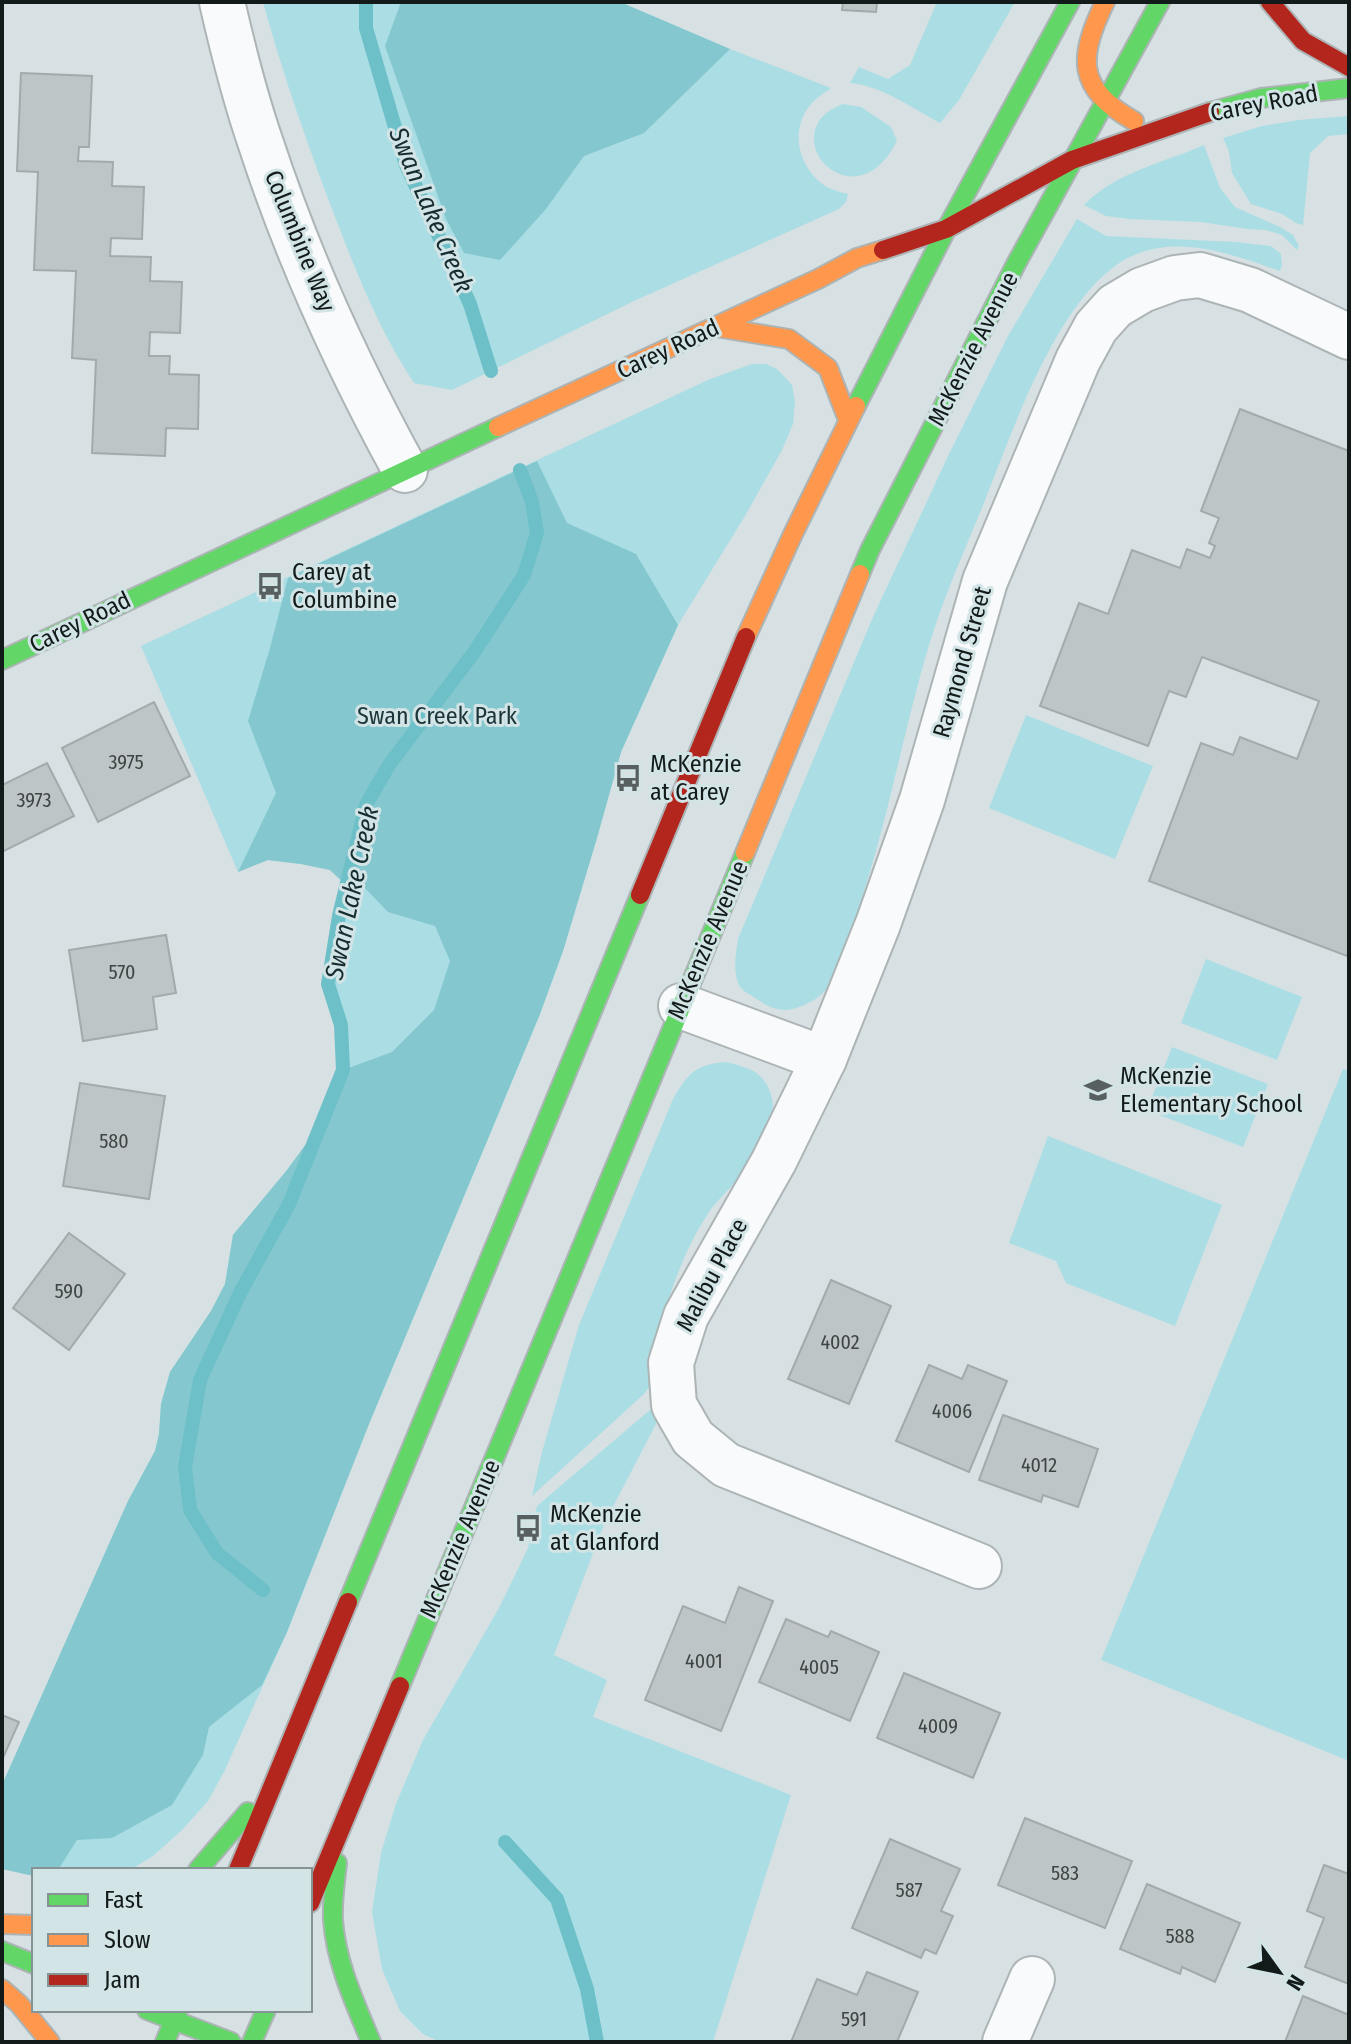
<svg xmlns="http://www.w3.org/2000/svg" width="1351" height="2044" font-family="'Fira Sans Condensed',sans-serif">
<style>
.green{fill:#aadee4}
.forest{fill:#84c7ce}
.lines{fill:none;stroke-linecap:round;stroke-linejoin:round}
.stream{stroke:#6ec0c8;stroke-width:14}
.building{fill:#bec5c6;stroke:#a3aaab;stroke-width:2}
.street-casing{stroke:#adb4b5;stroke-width:48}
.fast-casing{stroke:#adb4b5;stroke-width:22}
.slow-casing{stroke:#adb4b5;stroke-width:22}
.jam-casing{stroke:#adb4b5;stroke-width:22}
.street{stroke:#f9fafb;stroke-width:44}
.fast{stroke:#63d668;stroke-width:18}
.slow{stroke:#ff974d;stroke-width:18}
.jam{stroke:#b3261e;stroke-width:18}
.labels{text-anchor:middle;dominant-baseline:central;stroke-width:6;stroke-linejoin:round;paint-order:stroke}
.number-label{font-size:20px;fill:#3e4545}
.street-label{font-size:24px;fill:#131a1a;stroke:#d2e4e6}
.poi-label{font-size:24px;fill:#131a1a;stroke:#d2e4e6;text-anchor:start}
.park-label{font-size:24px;fill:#1c3538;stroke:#d2e4e6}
.water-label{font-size:26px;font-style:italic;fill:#152d30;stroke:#d2e4e6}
</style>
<rect width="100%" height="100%" fill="#d7e0e2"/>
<g class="green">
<path d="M263,2H620L730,49L831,88C824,93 816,98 811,104C789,130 798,167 825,186C832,190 840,192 848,194L846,202L839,209L634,301L452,390L414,383C380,332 357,274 335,217C308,146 283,75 263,2Z"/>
<path d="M937,2H1015L959,100L940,123C914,109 880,85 850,83L859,67L888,79L910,65Z"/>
<path d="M842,104L861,107L891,127L897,141C891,152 884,163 873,170C837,194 793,145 825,114C829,110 837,107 842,104Z"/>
<path d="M1349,116V134L1328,136L1310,153L1303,225L1296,223L1282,214L1251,204L1232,173L1229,152L1223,138L1262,126L1299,120Z"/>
<path d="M1204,145L1220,188L1235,207L1280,227L1293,235L1299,246L1297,250L1282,235L1266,230L1247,229L1201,222L1130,219L1106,216L1084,205C1116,172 1163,163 1204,145Z"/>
<path d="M1077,219L1106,236L1236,242L1271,246L1281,254L1282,265L1280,271C1236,256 1186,236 1139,253C1059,282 1010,441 979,515C961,558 943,600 929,645C907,718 893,794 871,868C863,895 855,921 845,948C842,957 839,968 835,977C829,987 821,997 810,1002C788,1014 775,1012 755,998C751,995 743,991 740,987C732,973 736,954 738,939L873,617L950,452L1008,336Z"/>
<path d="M752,364H766L777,369L792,385L795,401L793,424L782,450L745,516L678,625L621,752L597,838L563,951L540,1014L369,1424L287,1632L224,1772L208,1801L182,1830L153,1856L130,1870H34V1876L2,1869V1785L128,1501L155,1451L159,1434L161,1404L170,1372L211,1311L225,1284L233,1235L287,1170L317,1129L329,1096L343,1070L341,1025L328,984L339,916L346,885L330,870L301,864L268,860L238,872L141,646L710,379Z"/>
<path d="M1026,715L1153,766L1115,859L989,808Z"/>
<path d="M1206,959L1302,997L1277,1060L1181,1023Z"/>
<path d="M1172,1047L1268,1084L1243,1147L1147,1110Z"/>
<path d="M727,1062C737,1065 752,1068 760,1076C791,1108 759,1153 737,1180C728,1191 717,1200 709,1212C685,1248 671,1289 659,1330C657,1338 653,1347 652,1354C652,1362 655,1371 656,1378L644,1394L532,1496L542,1452L579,1325L673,1099C688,1073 696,1064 727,1062Z"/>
<path d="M1343,1069L1349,1071V1761L1101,1660Z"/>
<path d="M1048,1136L1222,1205L1175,1326L1066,1283L1056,1261L1009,1243Z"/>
<path d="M650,1410L659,1411L657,1422L605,1522L554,1655L607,1680L593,1717L791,1795L713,2042H440L423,2034L400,2011L382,1969L372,1912L381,1853L396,1804L423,1740L499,1608L528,1548L537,1506Z"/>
</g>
<g class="forest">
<path d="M401,2H620L730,49L644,133L584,156L546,209L500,260L464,253L446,219L385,46Z"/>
<path d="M537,461L567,523L636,554L678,625L621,752L597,838L563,951L540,1014L369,1424L287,1632L262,1685L209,1727L203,1755L172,1805L112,1838L77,1840L58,1870H34V1876L2,1869V1785L128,1501L155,1451L159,1434L161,1404L170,1372L211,1311L225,1284L233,1235L287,1170L317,1129L329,1096L343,1070L392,1052L434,1010L450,961L435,926L388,912L364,887L346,885L330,870L301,864L268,860L238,872L276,793L248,721L270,648L288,578Z"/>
</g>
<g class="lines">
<g class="stream">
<path d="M366,2V28L406,165L470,304L491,371"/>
<path d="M263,1590L217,1553L190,1510L185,1467L200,1380L240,1293L289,1204L343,1070L341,1025L328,984L339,916L366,805L389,765L475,651L524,575L537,533L532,502L520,470"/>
<path d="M505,1842L557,1899L587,1989L597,2042"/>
</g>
</g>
<g class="building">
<path d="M843,2H877L876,12L842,10Z"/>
<path d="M21,73L92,76L89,147H79L78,161L113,162L112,186L144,187L142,239L111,238L110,256L151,257L150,281L182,282L180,333L150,332L149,356H170L169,374L199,375L198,429L166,428L165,456L92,453L96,360L72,358L76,271L34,270L38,172L17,171Z"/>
<path d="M1240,409L1349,451V949L1347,956L1149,881L1201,743L1233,755L1240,737L1297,759L1319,701L1202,657L1186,697L1169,691L1148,746L1040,706L1079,603L1108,614L1132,550L1180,568L1187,549L1210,558L1215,546L1209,543L1219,518L1201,511Z"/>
<path d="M154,702L190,776L98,822L62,748Z"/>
<path d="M47,763L74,816L2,852V785Z"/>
<path d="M166,935L176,993L153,997L157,1029L83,1041L69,950Z"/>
<path d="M80,1083L165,1096L149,1199L63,1186Z"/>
<path d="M69,1233L125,1274L69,1350L13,1308Z"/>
<path d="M831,1280L891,1306L849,1404L788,1379Z"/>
<path d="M929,1365L962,1379L968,1365L1007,1381L969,1472L896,1441Z"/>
<path d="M1003,1415L1098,1449L1078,1507L1043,1495L1041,1502L979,1480Z"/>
<path d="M739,1587L773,1601L721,1731L645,1700L683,1606L725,1623Z"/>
<path d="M786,1619L828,1637L831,1631L879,1652L850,1721L759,1682Z"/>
<path d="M904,1673L1000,1713L973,1778L877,1738Z"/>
<path d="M2,1715L19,1722L2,1760Z"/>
<path d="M1025,1818L1132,1861L1105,1928L998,1885Z"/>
<path d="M890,1839L960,1869L941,1911L953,1916L936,1954L925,1949L921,1958L852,1928Z"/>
<path d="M1324,1865L1349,1874V1984L1305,1967L1324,1918L1307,1911Z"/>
<path d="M1147,1884L1240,1923L1215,1982L1182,1967L1180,1974L1120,1949Z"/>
<path d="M867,1972L918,1992L897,2042H791L817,1979L857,1995Z"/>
<path d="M1303,1996L1349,2015V2042H1285Z"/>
</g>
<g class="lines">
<g class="street-casing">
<g id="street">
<path d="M222,2C233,50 245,98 261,144C297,254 349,368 405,470"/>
<path d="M681,1006L824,1059"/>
<path d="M979,1566L726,1465L693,1438L674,1405L671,1363L686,1316L774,1161L824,1059L878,924L922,800L985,581L1078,360L1096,327L1115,306L1142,290L1175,278L1200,275L1250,290L1349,337"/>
<path d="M1005,2042L1032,1979"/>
</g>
</g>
<g class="fast-casing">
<g id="fast">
<path d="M1210,112L1261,98L1349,88"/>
<path d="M856,406L947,228L1070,2"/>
<path d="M860,574L870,550L1016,264L1160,2"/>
<path d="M2,660L498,427"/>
<path d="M348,1602L640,895"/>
<path d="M400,1686L745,853"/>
<path d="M337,1863C335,1882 332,1901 333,1920C336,1963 355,2003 371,2042"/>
<path d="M198,1870L248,1812"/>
<path d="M2,1951L34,1964"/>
<path d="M147,2010L231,2042"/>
<path d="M165,2042L178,2010"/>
<path d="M252,2042L266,2010"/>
</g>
</g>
<g class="slow-casing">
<g id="slow">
<path d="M1105,2C1078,58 1076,88 1134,121"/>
<path d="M716,327L789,339L828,368L848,420"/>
<path d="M498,427L818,279L857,258L883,250"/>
<path d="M746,637L793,534L856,406"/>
<path d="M745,853L860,574"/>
<path d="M2,1924L34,1925"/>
<path d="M2,1989L19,2004L50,2042"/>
</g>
</g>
<g class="jam-casing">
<g id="jam">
<path d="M1270,2L1303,41L1349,67"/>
<path d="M883,250L946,229L1072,160L1210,112"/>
<path d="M640,895L746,637"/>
<path d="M238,1870L348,1602"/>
<path d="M310,1903L400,1686"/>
</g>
</g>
<use href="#street" class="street"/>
<use href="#fast" class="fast"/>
<use href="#slow" class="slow"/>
<use href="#jam" class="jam"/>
</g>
<defs>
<g id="bus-bare" transform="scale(2.16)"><path d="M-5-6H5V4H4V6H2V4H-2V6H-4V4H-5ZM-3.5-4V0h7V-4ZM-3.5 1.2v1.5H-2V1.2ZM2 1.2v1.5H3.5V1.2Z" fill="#585f60" stroke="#d2e4e6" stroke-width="2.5" paint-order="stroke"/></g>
<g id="school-bare" transform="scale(2.16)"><path d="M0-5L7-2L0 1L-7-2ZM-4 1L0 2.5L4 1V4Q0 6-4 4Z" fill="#585f60" stroke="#d2e4e6" stroke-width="2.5" paint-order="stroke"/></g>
</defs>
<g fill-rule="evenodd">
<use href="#bus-bare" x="270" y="586"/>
<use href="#bus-bare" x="628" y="778"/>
<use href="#school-bare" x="1098" y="1090"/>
<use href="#bus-bare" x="528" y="1528"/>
</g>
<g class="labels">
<g class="number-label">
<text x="126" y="762">3975</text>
<text x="34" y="800">3973</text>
<text x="122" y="972">570</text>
<text x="114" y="1141">580</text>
<text x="69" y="1291">590</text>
<text x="840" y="1342">4002</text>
<text x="952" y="1411">4006</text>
<text x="1039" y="1465">4012</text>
<text x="704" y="1661">4001</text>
<text x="819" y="1667">4005</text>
<text x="938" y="1726">4009</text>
<text x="1065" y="1873">583</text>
<text x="909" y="1890">587</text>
<text x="1180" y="1936">588</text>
<text x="854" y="2019">591</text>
</g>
<g class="street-label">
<text transform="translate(1264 103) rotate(-11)">Carey Road</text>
<text transform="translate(300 241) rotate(68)">Columbine Way</text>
<text transform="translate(668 349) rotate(-25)">Carey Road</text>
<text transform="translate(973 349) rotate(-63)">McKenzie Avenue</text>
<text transform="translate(80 622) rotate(-26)">Carey Road</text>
<text transform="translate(962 662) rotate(-74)">Raymond Street</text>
<text transform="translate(708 940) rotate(-67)">McKenzie Avenue</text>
<text transform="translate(712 1275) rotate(-62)">Malibu Place</text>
<text transform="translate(460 1539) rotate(-67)">McKenzie Avenue</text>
</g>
<g class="poi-label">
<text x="292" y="572">Carey at<tspan x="292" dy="28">Columbine</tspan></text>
<text x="650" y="764">McKenzie<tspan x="650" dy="28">at Carey</tspan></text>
<text x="1120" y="1076">McKenzie<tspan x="1120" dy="28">Elementary School</tspan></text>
<text x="550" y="1514">McKenzie<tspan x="550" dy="28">at Glanford</tspan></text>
</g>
<g class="park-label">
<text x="437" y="716">Swan Creek Park</text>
</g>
<g class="water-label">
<text transform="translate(431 210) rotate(67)">Swan Lake Creek</text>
<text transform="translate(352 893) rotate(-78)">Swan Lake Creek</text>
</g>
</g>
<rect width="1351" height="2044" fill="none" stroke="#131a1a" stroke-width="8"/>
<rect x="32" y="1868" width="280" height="144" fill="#d2e4e6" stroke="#869394" stroke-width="2"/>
<rect x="48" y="1894" width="40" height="12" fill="#63d668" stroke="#869394" stroke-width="2"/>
<text x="104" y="1908" font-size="24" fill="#131a1a">Fast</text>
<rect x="48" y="1934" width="40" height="12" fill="#ff974d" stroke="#869394" stroke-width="2"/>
<text x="104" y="1948" font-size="24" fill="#131a1a">Slow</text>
<rect x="48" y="1974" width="40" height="12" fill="#b3261e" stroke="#869394" stroke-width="2"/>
<text x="104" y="1988" font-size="24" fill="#131a1a">Jam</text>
<g transform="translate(1279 1972) rotate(123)" stroke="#d2e4e6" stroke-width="6" paint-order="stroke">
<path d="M0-6L14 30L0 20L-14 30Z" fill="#131a1a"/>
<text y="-12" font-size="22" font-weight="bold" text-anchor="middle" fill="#131a1a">N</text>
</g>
</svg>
